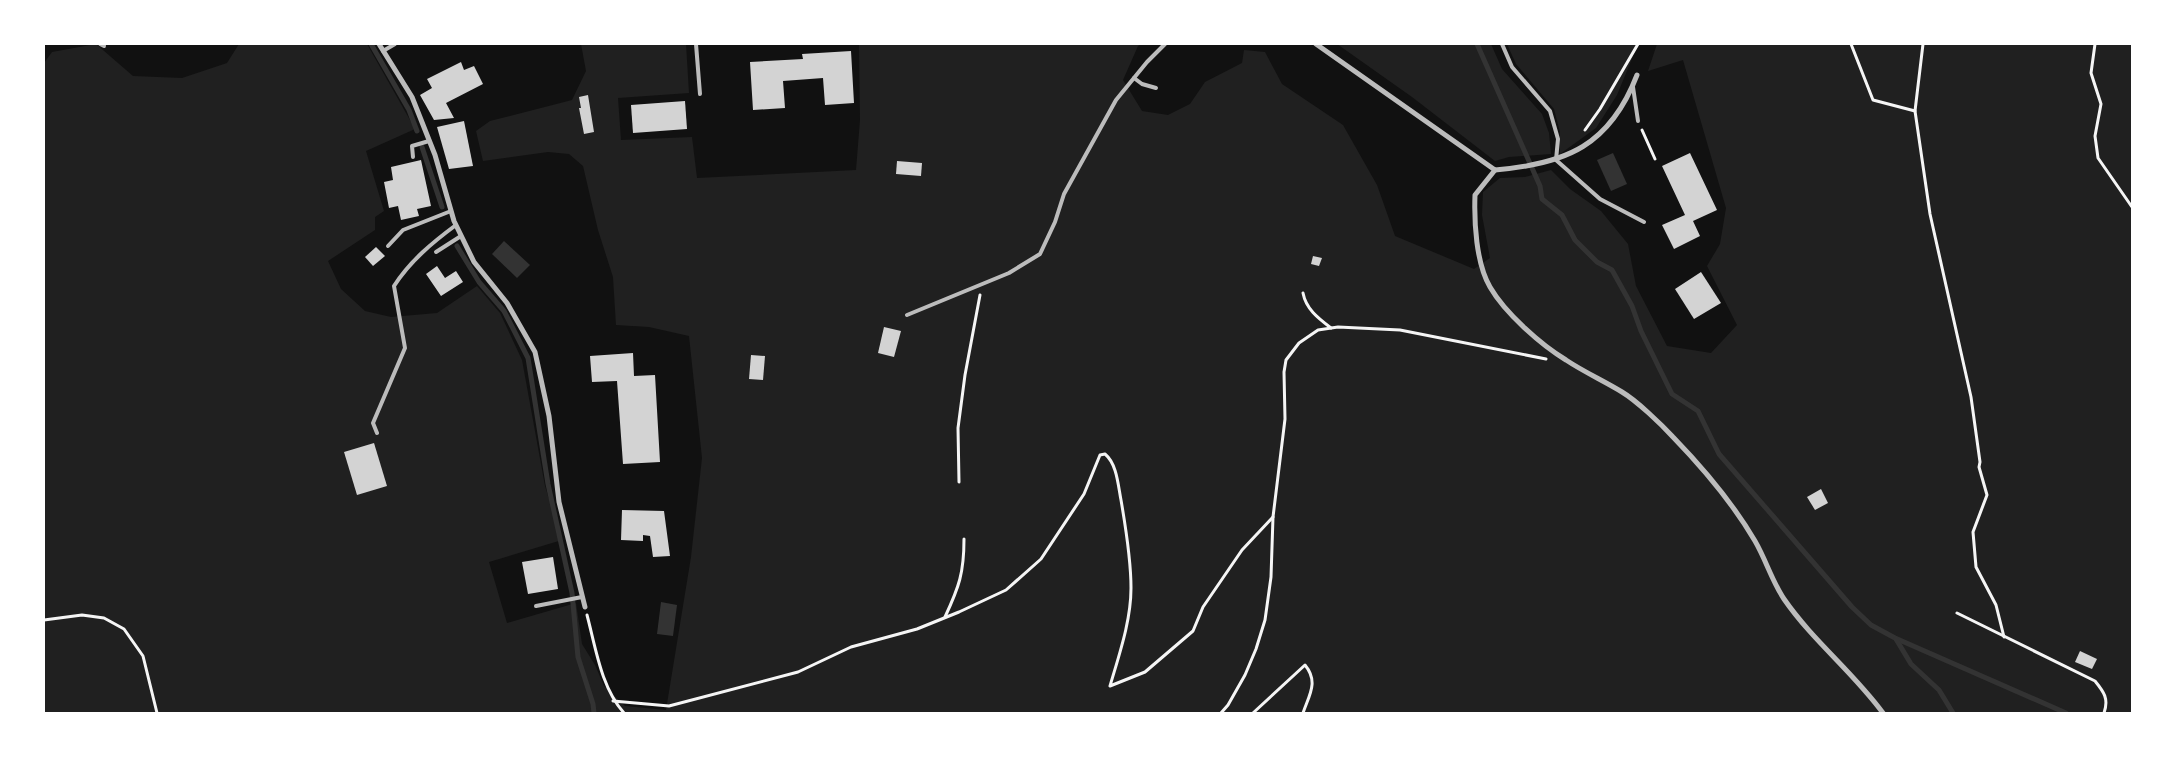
<svg xmlns="http://www.w3.org/2000/svg" width="2176" height="757" font-family="'Fira Sans Condensed',sans-serif">
<style>
.green{fill:#202020}
.water{fill:#333}
.lines{fill:none;stroke-linecap:round;stroke-linejoin:round}
.stream{stroke:#333;stroke-width:5}
.building{fill:#d3d3d3}
.path{stroke:#f5f5f5;stroke-width:3}
.service{stroke:#bcbcbc;stroke-width:4}
.minor{stroke:#bcbcbc;stroke-width:5}
</style>
<rect width="100%" height="100%" fill="#111"/>
<g class="green">
<path d="M96,44L133,76L182,78L227,63L239,44H367L415,129L366,151L384,211L375,217V230L328,261L341,289L365,311L391,317L437,313L477,286L500,313L522,360L545,486L562,540L489,562L507,623L576,603L582,644L595,665L604,686L625,706L666,710L691,557L702,458L689,336L649,327L616,325L613,277L598,230L583,166L569,154L548,152L483,161L476,131L490,121L572,100L586,71L581,44H686L689,93L618,98L621,140L692,137L697,178L856,170L860,120L859,44H1141L1138,46L1123,80L1142,111L1168,115L1190,104L1205,82L1242,63L1244,50L1265,52L1282,84L1343,125L1377,185L1395,236L1474,269L1490,258L1482,215L1483,192L1500,178L1525,177L1551,170L1570,189L1601,211L1628,244L1636,286L1667,346L1711,353L1737,325L1707,266L1720,244L1726,208L1683,60L1648,71L1657,44H2132V713H44V63L52,52Z"/>
<path d="M1337,44H1491L1502,69L1542,114L1549,133L1551,154L1509,157L1495,161L1412,97Z"/>
<path d="M1507,44H1638L1617,95L1596,128L1560,154V132L1554,109L1516,64Z"/>
</g>
<g class="water">
<path d="M1613,153L1627,184L1611,191L1597,160Z"/>
<path d="M504,241L530,265L517,278L492,254Z"/>
<path d="M661,602L677,605L673,636L657,634Z"/>
</g>
<g class="lines">
<g class="stream">
<path d="M371,44L409,110L417,131"/>
<path d="M1477,44L1540,186L1542,199L1562,215L1575,240L1597,262L1612,270L1632,306L1641,331L1672,394L1698,411L1719,454L1852,607L1871,625L1895,638L2066,713"/>
<path d="M422,147L442,207"/>
<path d="M457,246L479,282L504,311L528,358L548,484L572,593L578,657L593,704L594,713"/>
<path d="M1896,639L1911,664L1939,690L1953,713"/>
</g>
</g>
<g class="building">
<path d="M851,51L854,103L825,105L823,78L783,81L785,108L753,110L750,62L803,59L802,54Z"/>
<path d="M461,62L464,70L474,66L483,84L446,103L454,118L434,120L420,95L432,88L427,79Z"/>
<path d="M588,95L594,132L584,134L579,108H581L579,97Z"/>
<path d="M685,101L687,129L633,133L631,105Z"/>
<path d="M464,121L473,166L449,169L437,127Z"/>
<path d="M1690,153L1717,210L1693,221L1700,236L1674,249L1662,225L1685,215L1662,166Z"/>
<path d="M421,160L431,206L417,209L419,216L401,220L398,206L389,208L384,182L393,180L391,167Z"/>
<path d="M897,161L922,163L921,176L896,174Z"/>
<path d="M376,247L385,256L373,266L365,257Z"/>
<path d="M1313,256L1322,258L1319,266L1311,264Z"/>
<path d="M437,266L445,278L456,271L463,282L441,296L426,274Z"/>
<path d="M1701,272L1721,303L1694,319L1675,289Z"/>
<path d="M884,327L901,331L894,357L878,353Z"/>
<path d="M633,353L634,376L655,375L660,462L623,464L617,381L592,382L590,356Z"/>
<path d="M751,355L765,356L763,380L749,379Z"/>
<path d="M374,443L387,486L357,495L344,452Z"/>
<path d="M1821,489L1828,503L1815,510L1807,497Z"/>
<path d="M622,510L664,511L670,556L653,557L650,536L643,535V541L621,540Z"/>
<path d="M553,557L558,589L528,594L522,562Z"/>
<path d="M2080,651L2097,659L2092,669L2075,662Z"/>
</g>
<g class="lines">
<g class="path">
<path d="M1851,44L1873,100L1915,111"/>
<path d="M1923,44L1915,111L1930,214L1971,397L1980,462L1979,467L1987,495L1973,532L1976,567L1996,605L2004,637"/>
<path d="M2095,44L2091,73L2101,104L2095,136L2098,158L2132,207"/>
<path d="M1585,130L1600,109L1638,44"/>
<path d="M1642,130L1655,159"/>
<path d="M1303,293C1306,309 1318,318 1331,328"/>
<path d="M959,482L958,428L965,375L980,295"/>
<path d="M1957,613L2095,681C2104,692 2109,699 2104,713"/>
<path d="M587,615C596,649 601,687 624,713"/>
<path d="M945,617C959,587 964,573 964,539"/>
<path d="M44,620L82,615L104,618L124,629L143,656L157,713"/>
<path d="M613,701L669,706L798,672L851,647L917,629L959,612L1006,590L1041,559L1084,494L1100,455L1105,454C1117,464 1118,485 1121,500C1126,529 1131,559 1131,588C1131,621 1119,655 1110,686L1145,672L1193,631L1203,607L1242,550L1273,517"/>
<path d="M1221,713L1228,705L1245,675L1256,649L1265,620L1271,577L1273,517L1285,419L1284,372L1286,360L1299,343L1318,330L1338,327L1400,330L1546,359"/>
<path d="M1253,713L1305,665C1319,682 1309,695 1303,713"/>
</g>
<g class="service">
<path d="M100,44L104,46"/>
<path d="M696,44L700,94"/>
<path d="M1502,44L1512,67L1550,111L1558,139L1556,160L1600,199L1644,222"/>
<path d="M383,51L395,44"/>
<path d="M1134,78L1142,84L1156,88"/>
<path d="M1633,87L1638,121"/>
<path d="M413,157L412,146L429,141"/>
<path d="M388,246L403,230L451,211"/>
<path d="M436,252L461,236"/>
<path d="M907,315L1009,273L1040,254L1055,222L1064,194L1116,100L1147,62L1165,44"/>
<path d="M377,433L373,423L405,348L394,286C410,261 433,242 456,225"/>
<path d="M536,606L582,597"/>
</g>
<g class="minor">
<path d="M379,44L412,97L435,155L454,221L474,262L507,303L535,352L549,416L559,502L585,607"/>
<path d="M1316,44L1495,170C1567,164 1610,145 1637,75"/>
<path d="M1495,170L1475,195C1474,222 1476,263 1490,287C1505,313 1541,345 1566,360C1584,372 1604,381 1622,392C1637,401 1661,424 1673,437C1702,467 1734,505 1755,541C1766,560 1772,581 1784,599C1813,641 1853,672 1883,713"/>
</g>
</g>
<rect width="2176" height="757" fill="none" stroke="#ffffff" stroke-width="90"/>
</svg>
